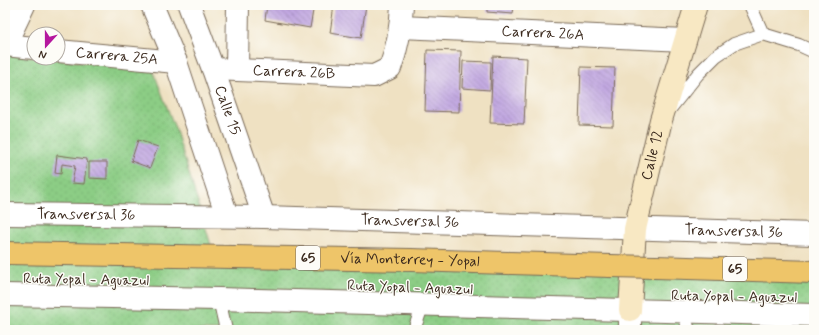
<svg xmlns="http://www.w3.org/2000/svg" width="819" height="335" font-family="Mynerve,sans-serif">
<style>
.grass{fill:url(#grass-dots);stroke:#647c52}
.building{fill:url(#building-back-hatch)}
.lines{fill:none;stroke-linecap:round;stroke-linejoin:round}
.service-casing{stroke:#7a6a57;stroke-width:14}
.minor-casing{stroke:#7a6a57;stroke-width:24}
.secondary-casing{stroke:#7a6a57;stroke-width:24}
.trunk-casing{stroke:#7a6a57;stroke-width:24}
.service{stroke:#fff;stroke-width:12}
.minor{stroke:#fff;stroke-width:22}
.secondary{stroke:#f8e8c3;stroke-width:22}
.trunk{stroke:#eec569;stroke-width:22}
.trunk-bridge-casing{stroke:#7a6a57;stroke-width:24;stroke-linecap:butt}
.trunk-bridge{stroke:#eec569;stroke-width:22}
.labels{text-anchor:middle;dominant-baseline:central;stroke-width:3;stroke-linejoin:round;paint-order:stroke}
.shield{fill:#fdfcf7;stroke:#75695f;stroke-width:1}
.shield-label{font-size:14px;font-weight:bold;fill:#3b2a1e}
.street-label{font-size:15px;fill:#3b2a1e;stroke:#fdfcf7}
</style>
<defs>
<pattern id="grass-dots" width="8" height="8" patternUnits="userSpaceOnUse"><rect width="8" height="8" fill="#8ccd85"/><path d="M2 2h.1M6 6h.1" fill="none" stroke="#7ab072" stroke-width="1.8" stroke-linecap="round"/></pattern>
<pattern id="building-back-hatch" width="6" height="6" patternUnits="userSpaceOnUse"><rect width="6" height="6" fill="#c1a7e1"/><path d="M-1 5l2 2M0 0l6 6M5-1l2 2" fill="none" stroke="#9e88b6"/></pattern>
</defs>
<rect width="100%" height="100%" fill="#fdfcf7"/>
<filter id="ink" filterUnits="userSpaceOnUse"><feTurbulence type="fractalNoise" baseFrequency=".025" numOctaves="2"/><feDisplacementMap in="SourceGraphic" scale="8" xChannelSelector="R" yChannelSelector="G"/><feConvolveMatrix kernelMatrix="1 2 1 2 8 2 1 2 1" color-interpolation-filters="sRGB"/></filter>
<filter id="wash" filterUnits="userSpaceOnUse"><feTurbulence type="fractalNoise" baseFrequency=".012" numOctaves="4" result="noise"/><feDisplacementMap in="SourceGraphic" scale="16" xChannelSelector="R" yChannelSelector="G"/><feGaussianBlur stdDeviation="0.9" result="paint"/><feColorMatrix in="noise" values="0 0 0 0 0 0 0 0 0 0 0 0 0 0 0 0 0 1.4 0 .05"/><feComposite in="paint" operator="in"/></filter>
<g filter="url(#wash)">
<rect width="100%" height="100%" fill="#efe1c2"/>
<path class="grass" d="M5,54L153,70L176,131L214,255L814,270V330H5Z"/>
<g id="blocks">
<g class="building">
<path d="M267,5H314L310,28L265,20Z"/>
<path d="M334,5H366L361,38L330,33Z"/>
<path d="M487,5H514L513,14L487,12Z"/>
<path d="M427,50L461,51L459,112L425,111Z"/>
<path d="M493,56L527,58L524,124L490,123Z"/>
<path d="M463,61L491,62L490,90L462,88Z"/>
<path d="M581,67L615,68L613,126L579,125Z"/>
<path d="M138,140L158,147L150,168L131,161Z"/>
<path d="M57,155L87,159L84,184L72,183L75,166L62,164L61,174L55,173Z"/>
<path d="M89,162H107V179L89,178Z"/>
</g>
</g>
</g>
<g filter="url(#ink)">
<use href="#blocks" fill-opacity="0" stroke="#7a6a57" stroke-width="1"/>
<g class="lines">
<g class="service-casing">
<g id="service">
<path d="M750,5L763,34"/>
<path d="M670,109L698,74L716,56L734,44L763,34L799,45L814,52"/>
<path d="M219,299L226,330"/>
<path d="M683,312L689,330"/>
<path d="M414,330L423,304"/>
</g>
</g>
<g class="minor-casing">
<g id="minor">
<path d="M24,5L5,45L34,48"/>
<path d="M152,5L176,62L227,216"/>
<path id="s1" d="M189,5L213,69L264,217"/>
<path id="s2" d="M401,27L685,40"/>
<path id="s3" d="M58,51L176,62"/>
<path id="s4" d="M213,69L374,76L390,68C398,47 401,27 402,5"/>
<path d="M237,69L238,5"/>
<path id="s5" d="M5,214L264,217L814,234"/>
<path d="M5,295L219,299L814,315"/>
<path d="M630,330V310"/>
</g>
</g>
<g class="secondary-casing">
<g id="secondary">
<path id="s6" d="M630,310L635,229L661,120L696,5"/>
</g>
</g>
<g class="trunk-casing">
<g id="trunk">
<path id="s7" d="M5,253L411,260L610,266"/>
<path d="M655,267L814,272"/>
</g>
</g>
<use href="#service" class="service"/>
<use href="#minor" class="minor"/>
<use href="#secondary" class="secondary"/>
<use href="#trunk" class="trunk"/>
<g class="trunk-bridge-casing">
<path id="trunk-bridge" d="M610,266L655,267"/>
</g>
<use href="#trunk-bridge" class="trunk-bridge"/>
</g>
</g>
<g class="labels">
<g class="shield">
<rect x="296" y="246" width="24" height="24" rx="3"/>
<rect x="723" y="257" width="24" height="24" rx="3"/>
</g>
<g class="shield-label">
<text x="308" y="258">65</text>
<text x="735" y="269">65</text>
</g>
<g class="street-label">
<text stroke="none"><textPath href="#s2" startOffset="142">Carrera 26A</textPath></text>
<text stroke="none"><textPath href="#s3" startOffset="59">Carrera 25A</textPath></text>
<text stroke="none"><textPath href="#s4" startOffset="81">Carrera 26B</textPath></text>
<text stroke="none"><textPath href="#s1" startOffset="112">Calle 15</textPath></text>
<text stroke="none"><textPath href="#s6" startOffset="157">Calle 12</textPath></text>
<text stroke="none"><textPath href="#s5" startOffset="81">Transversal 36</textPath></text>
<text stroke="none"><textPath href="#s5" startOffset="405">Transversal 36</textPath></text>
<text stroke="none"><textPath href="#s5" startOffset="729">Transversal 36</textPath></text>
<text stroke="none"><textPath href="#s7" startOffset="405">Vía Monterrey - Yopal</textPath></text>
<text transform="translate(86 280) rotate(1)">Ruta Yopal - Aguazul</text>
<text transform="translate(410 288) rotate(2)">Ruta Yopal - Aguazul</text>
<text transform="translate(734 297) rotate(1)">Ruta Yopal - Aguazul</text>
</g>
</g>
<rect width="819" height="335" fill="none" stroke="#fdfcf7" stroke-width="20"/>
<g transform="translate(46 46) rotate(201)"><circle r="19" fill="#fdfcf7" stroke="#afa8a0"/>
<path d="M0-3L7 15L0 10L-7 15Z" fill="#b5179e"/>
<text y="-6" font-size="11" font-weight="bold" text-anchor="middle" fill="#3b2a1e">N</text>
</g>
</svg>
